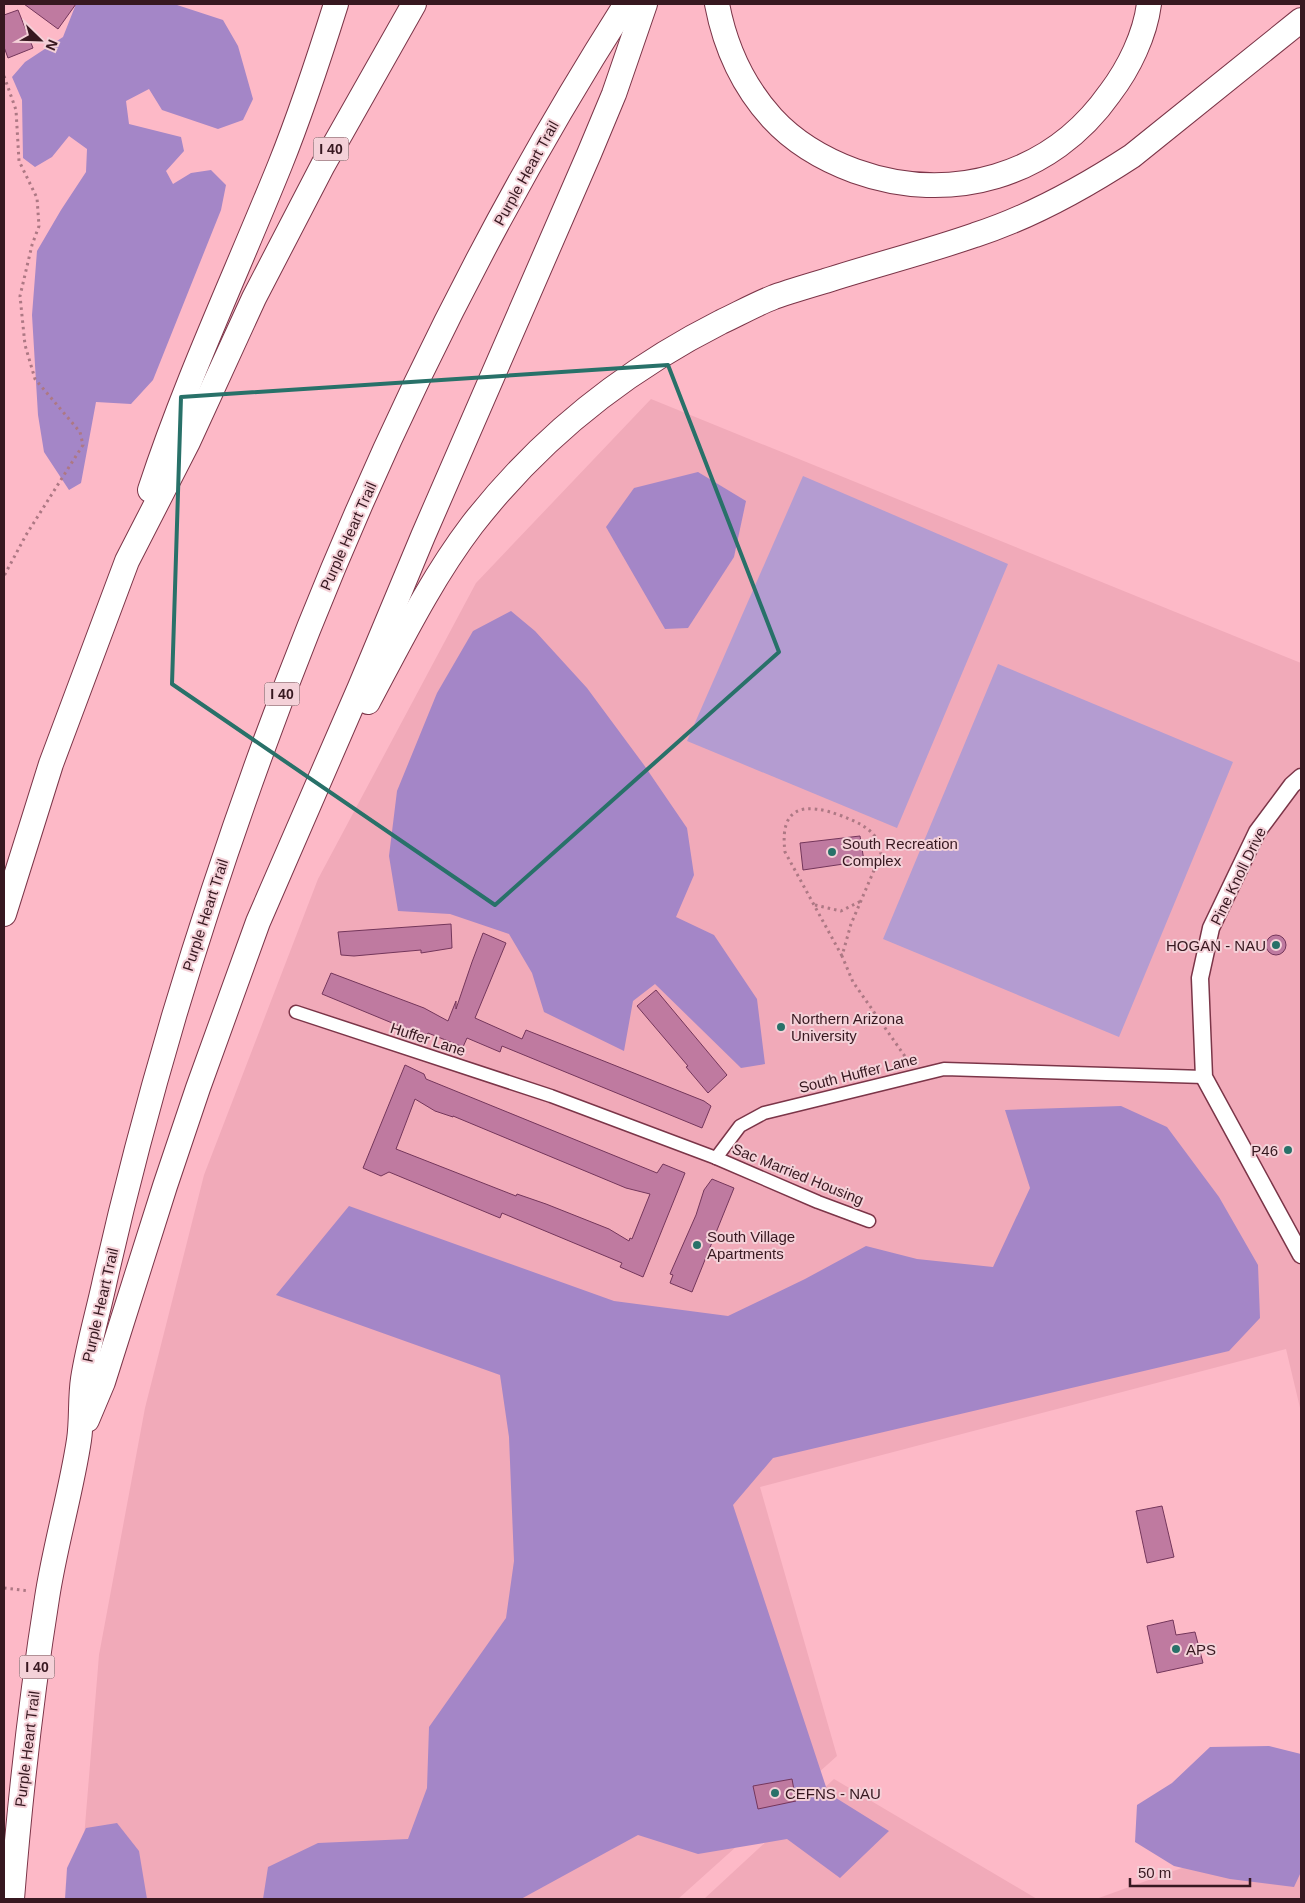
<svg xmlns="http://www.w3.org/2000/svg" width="1305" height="1903" font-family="Arial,sans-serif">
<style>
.built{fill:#f1aab9}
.green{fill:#b49cd1}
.forest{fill:#a486c7}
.building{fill:#bf7aa0;stroke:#74365b;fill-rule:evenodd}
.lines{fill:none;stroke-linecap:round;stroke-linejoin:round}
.minor-casing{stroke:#7b3548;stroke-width:15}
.tertiary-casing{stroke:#7b3548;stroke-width:19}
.motorway-casing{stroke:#7b3548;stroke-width:26}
.path{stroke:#ad7884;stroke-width:3;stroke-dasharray:2.5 4;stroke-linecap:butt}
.minor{stroke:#fff;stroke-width:12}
.tertiary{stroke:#fff;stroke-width:16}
.motorway{stroke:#fff;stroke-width:24}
.marked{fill:none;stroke:#287169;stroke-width:4;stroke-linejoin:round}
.poi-dot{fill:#287169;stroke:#f4d1d8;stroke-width:2}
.labels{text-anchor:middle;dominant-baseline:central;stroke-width:4;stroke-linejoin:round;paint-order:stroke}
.shield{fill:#f4d1d8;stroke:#705057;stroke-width:1}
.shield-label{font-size:14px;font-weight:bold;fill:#371820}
.street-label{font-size:15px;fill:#371820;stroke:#f4d1d8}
.poi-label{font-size:15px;fill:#371820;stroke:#f4d1d8;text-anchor:start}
</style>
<rect width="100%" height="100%" fill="#fdb9c7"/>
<g class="built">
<path d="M651,399L1301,663V1412L1286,1349L760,1487L837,1756L678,1899H79L99,1655L145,1408L204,1175L318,879L476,583Z"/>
<path d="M834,1779L1037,1899H704Z"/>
<path d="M1301,1825V1899H1096Z"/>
</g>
<g class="green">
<path d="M803,476L1008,564L897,828L687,741Z"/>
<path d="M998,664L1233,762L1119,1037L883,939Z"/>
</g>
<g class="forest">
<path d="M76,4H174L223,20L238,46L253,99L243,120L218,129L162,110L149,89L126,101L129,124L181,137L184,151L166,171L173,184L191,173L211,170L226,185L221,210L153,380L131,404L96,402L81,483L69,490L44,452L38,415L32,315L37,251L61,210L86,172L87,149L69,136L52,157L35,167L23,158L22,100L12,77L25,62L63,37Z"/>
<path d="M698,472L746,501L734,557L688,628L665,629L606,527L634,488Z"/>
<path d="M511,611L535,631L587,688L644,765L687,828L694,875L676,917L714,935L757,999L765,1064L741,1068L655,984L633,1001L624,1051L544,1012L532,973L509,934L450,914L398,911L389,856L397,791L437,693L473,631Z"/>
<path d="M1121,1106L1167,1127L1219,1197L1258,1265L1260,1318L1229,1351L773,1458L733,1505L828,1793L889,1831L840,1878L787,1839L698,1854L638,1835L521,1899H263L268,1867L318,1843L408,1839L427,1788L429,1727L506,1618L514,1561L509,1437L500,1375L276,1295L349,1206L614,1301L728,1316L805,1279L866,1246L917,1259L993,1267L1030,1188L1005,1110Z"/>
<path d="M1269,1746L1301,1754V1872L1294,1887L1230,1879L1174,1866L1135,1842L1137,1805L1172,1783L1210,1747Z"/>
<path d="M117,1823L139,1851L147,1899H65L67,1868L86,1828Z"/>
</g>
<g class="building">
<path d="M24,4H76L58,29Z"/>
<path d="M18,10L33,48L8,58L4,47V15Z"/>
<path d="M860,836L864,861L803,870L800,843Z"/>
<path d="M451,924L452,948L421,953V950L354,956L341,955L338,932Z"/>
<path d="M483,933L506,943L475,1018L522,1039L526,1030L704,1101L711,1106L702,1128L502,1046L500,1052L467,1038L463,1047L428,1033L426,1037L322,994L331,973L424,1008L448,1021L456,1001V1009L472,962Z"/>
<circle cx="1276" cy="945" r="10"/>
<path d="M656,990L727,1075L708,1093L686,1067L688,1066L637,1006Z"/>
<path d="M405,1065L424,1074L426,1079L657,1173L663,1164L685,1173L643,1277L620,1267L622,1263L502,1213L500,1218L389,1172L381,1176L363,1168ZM415,1099L435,1111L453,1117V1116L626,1188L650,1194L632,1239L630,1238L629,1241L609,1229L546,1204L517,1194L516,1196L396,1149Z"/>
<path d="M712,1179L734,1188L692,1292L670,1283L673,1275L670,1274L696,1215L704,1190Z"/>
<path d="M1162,1506L1174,1557L1147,1563L1136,1511Z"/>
<path d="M1173,1620L1176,1635L1195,1632L1203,1663L1157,1673L1147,1626Z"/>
<path d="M792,1779L796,1801L758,1809L753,1786Z"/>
</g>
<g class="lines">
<g class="minor-casing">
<g id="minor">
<path d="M296,1012L551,1096L716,1158L740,1126L764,1113L944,1069L1204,1077"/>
<path d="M716,1158L818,1202L869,1221"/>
</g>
</g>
<g class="tertiary-casing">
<path id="tertiary" d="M1301,777L1292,785L1257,832L1211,928L1200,978L1204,1077L1301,1255"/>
</g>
<g class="motorway-casing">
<g id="motorway">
<path d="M717,4C725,46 743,86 772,118C794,142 825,160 855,171C950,205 1051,177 1110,93C1129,68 1145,35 1149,4"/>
<path d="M150,490C186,380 236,274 280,165C301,113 319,58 336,4"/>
<path d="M368,702C400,642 431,579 472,525C539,439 624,371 721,322C738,314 756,304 774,297C791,291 808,286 825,281C875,265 926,252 975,235C1031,217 1083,188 1132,156L1301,20"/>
<path d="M4,914L51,764L127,561L188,442L254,298L323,165L414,4"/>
<path d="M87,1420L103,1382L165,1186L198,1088L258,922L360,687L423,536L589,154L614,94L645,4"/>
<path d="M12,1899C20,1799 31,1698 47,1598C55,1545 71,1493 79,1440C82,1420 80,1399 83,1379C88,1346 98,1313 105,1280C125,1191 148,1104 174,1016C280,662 427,316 626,4"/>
</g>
</g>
<g class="path">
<path d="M4,76L16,110L19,161L37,198L39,226L32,245L20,296L25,345L35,379L80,432L83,445L26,535L4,576"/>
<path d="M815,905L841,911L861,901"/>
<path d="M842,956L785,852C779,805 805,802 842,816C857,822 872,828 879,843C881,846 880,851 881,854L851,924L842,956L853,982L911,1065"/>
<path d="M4,1588L29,1591"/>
</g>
<use href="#minor" class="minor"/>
<use href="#tertiary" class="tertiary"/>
<use href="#motorway" class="motorway"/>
</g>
<path class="marked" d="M668,365L779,652L495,905L172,684L181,397Z"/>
<g class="poi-dot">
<circle cx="832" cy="852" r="5"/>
<circle cx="1276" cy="945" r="5"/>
<circle cx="781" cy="1027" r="5"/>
<circle cx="1288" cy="1150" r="5"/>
<circle cx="697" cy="1245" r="5"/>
<circle cx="1176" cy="1649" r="5"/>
<circle cx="775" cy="1793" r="5"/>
</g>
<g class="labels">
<g class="shield">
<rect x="313.5" y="137.5" width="35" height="23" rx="4"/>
<rect x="264.5" y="682.5" width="35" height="23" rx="4"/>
<rect x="19.5" y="1655.5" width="35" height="23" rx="4"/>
</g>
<g class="shield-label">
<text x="331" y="149">I 40</text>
<text x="282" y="694">I 40</text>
<text x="37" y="1667">I 40</text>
</g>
<g class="street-label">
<text transform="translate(526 173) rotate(-61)">Purple Heart Trail</text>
<text transform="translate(348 536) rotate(-66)">Purple Heart Trail</text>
<text transform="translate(1238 876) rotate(-64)">Pine Knoll Drive</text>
<text transform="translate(205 915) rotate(-72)">Purple Heart Trail</text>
<text transform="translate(428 1039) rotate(18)">Huffer Lane</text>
<text transform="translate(858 1073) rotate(-14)">South Huffer Lane</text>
<text transform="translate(798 1174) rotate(22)">Sac Married Housing</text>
<text transform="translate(100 1305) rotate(-77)">Purple Heart Trail</text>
<text transform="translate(27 1749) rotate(-83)">Purple Heart Trail</text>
</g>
<g class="poi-label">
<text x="842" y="843">South Recreation<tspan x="842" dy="17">Complex</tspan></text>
<text x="1266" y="945" text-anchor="end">HOGAN - NAU</text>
<text x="791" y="1018">Northern Arizona<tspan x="791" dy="17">University</tspan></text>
<text x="1278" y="1150" text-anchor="end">P46</text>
<text x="707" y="1236">South Village<tspan x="707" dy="17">Apartments</tspan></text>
<text x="1186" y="1649">APS</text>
<text x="785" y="1793">CEFNS - NAU</text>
</g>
</g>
<rect width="1305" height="1903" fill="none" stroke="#371820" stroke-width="10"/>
<g transform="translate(40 40) rotate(113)" stroke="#f4d1d8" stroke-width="4" paint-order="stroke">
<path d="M0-4L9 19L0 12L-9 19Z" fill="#371820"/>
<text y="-8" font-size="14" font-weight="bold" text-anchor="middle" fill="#371820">N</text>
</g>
<path d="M1130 1878v8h120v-8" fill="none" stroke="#371820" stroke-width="2.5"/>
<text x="1138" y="1878" font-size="15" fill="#371820" stroke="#f4d1d8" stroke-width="4" paint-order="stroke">50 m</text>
</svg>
